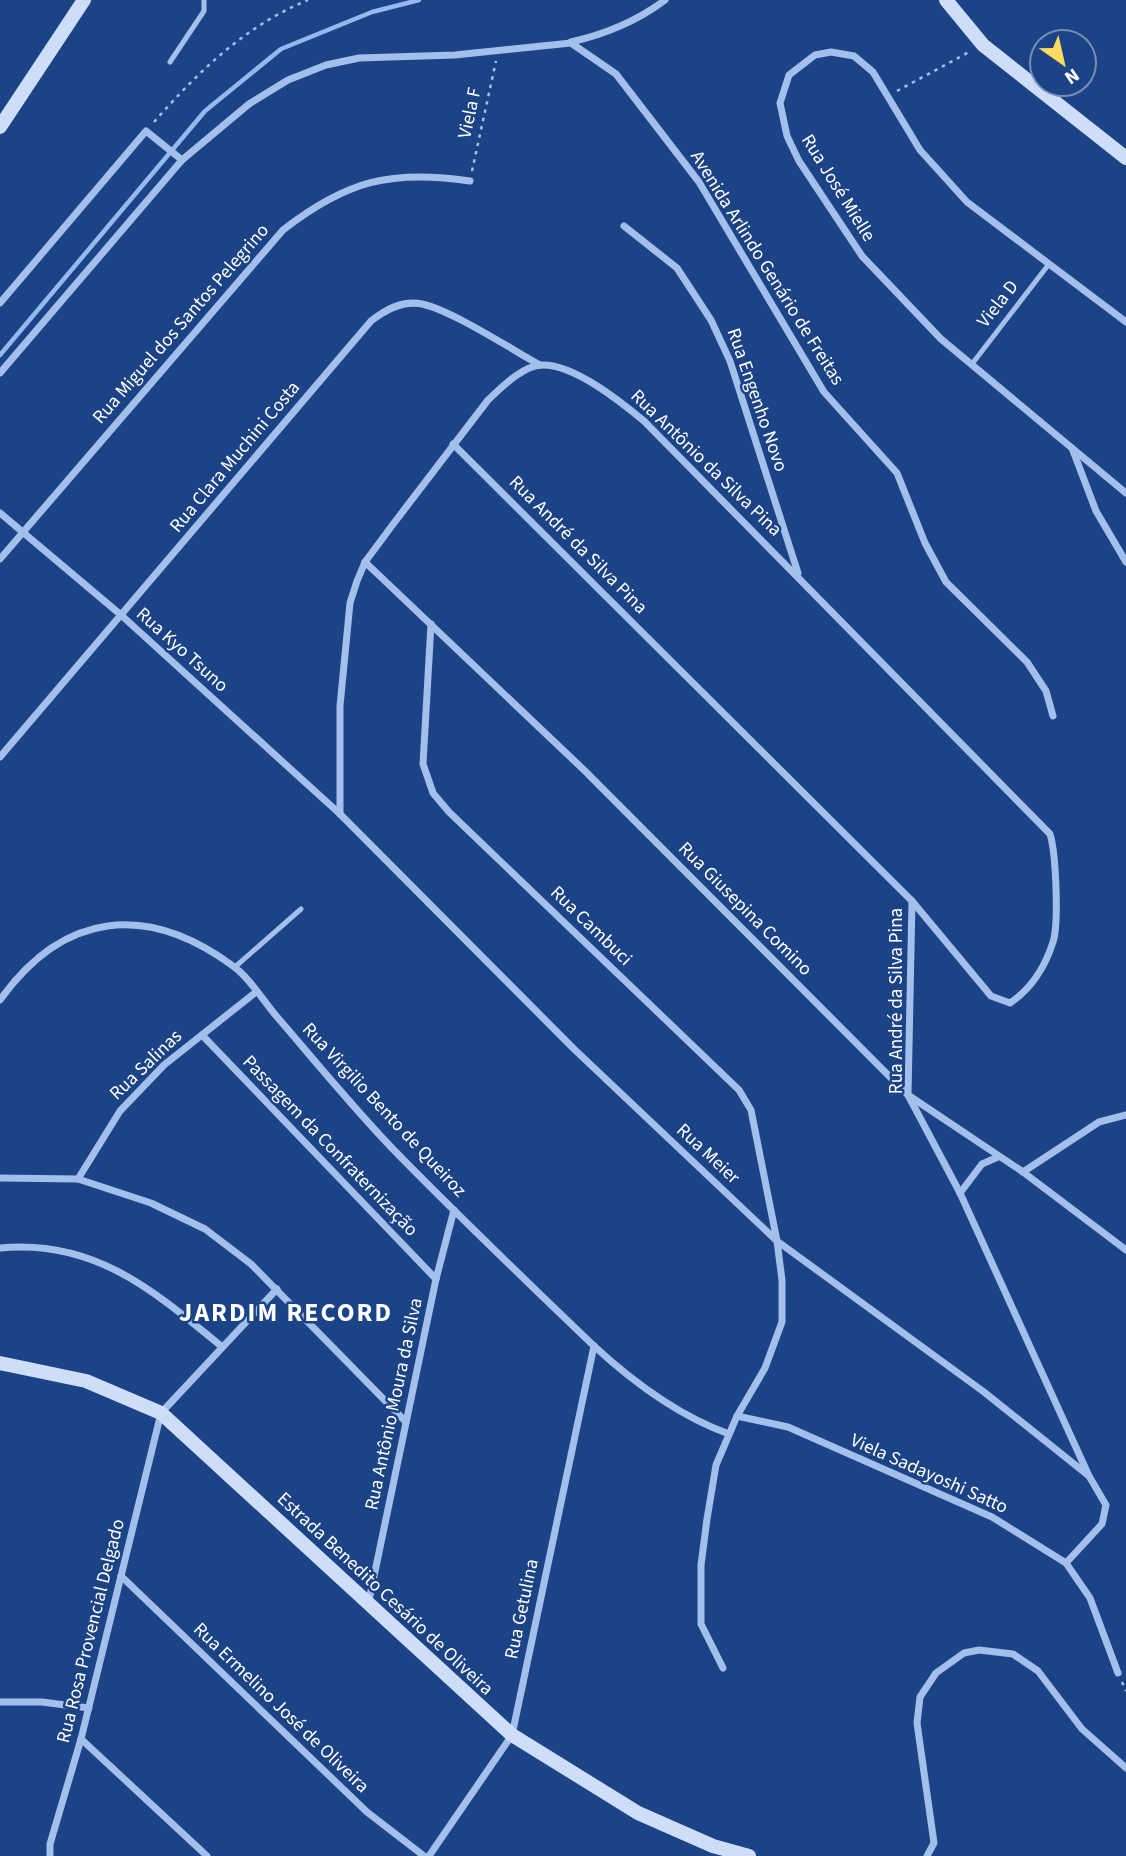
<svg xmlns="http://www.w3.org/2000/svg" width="1126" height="1856" font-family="'Source Sans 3',sans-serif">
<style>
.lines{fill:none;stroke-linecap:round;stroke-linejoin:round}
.stream{stroke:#96b9ed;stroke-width:4.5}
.path{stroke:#a3bfeb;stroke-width:2.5;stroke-dasharray:3.5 5;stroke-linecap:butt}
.lane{stroke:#a3bfeb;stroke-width:5}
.street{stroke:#a3bfeb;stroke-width:7}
.secondary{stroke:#cfdef8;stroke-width:14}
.labels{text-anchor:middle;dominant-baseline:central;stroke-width:5;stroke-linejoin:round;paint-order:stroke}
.street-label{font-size:19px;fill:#fff;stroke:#1b4386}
.district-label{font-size:26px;font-weight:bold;letter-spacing:2px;fill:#fff;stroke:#1b4386}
</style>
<rect width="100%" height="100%" fill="#1b4386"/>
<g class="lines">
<path class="stream" d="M0,355L205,111L281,49L372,12L419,0"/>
<g class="path">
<path d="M897,91L971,51"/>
<path d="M154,122C199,71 245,26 308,0"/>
<path d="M472,171L496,61"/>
<path d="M1122,1682L1126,1691"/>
</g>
<g class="lane">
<path d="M170,62L204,11V0"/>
<path d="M972,364L1049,264"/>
<path d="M235,967L301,909"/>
</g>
<g class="street">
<path d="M571,42C606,34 636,22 665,0"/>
<path d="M624,226L677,268L711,320L730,361L798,573"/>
<path d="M0,303L146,131L182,160"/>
<path d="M1126,322L967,202L920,150L873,72L854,56L831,52L815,55L789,75L780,103L787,136L799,161L862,256L941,339L1126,493"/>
<path d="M0,373L182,160L249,104L288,80L326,65L359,58L455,55L571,43L616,74L699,182L824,392L897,473L925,543L946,582L1027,662L1046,691L1053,716"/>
<path d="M453,444L912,901L908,1095L960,1193L1089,1476L1106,1505L1102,1524L1066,1563"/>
<path d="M1072,448L1096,511L1126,562"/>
<path d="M0,513L121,615L340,814L574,1049L777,1241L984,1392L1089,1476"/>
<path d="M0,559L283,230C346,181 391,169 470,181"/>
<path d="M365,562L584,770L908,1095L1023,1172L1126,1250"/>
<path d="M431,624L423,764L433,793L449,812L739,1090L751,1110L777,1241L782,1280V1322L765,1368L737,1416L716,1465L707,1519L701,1565V1624L723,1668"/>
<path d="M0,757L371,321C385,310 402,300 422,304C451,310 511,349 540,365"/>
<path d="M340,814V706L350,603L357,581L365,562L394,523L488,400C502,387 522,366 542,365C574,364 621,402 644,421L1050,834C1056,853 1059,924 1053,942C1045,967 1031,989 1010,1003L991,996L912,901"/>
<path d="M0,1000C63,912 146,902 233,966C250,978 264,1002 278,1018C315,1061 351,1105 390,1146C456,1214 525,1280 594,1346C633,1382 679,1416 729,1434"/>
<path d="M202,1035L436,1279"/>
<path d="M1023,1172L1099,1122L1126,1115"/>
<path d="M0,1178L78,1179L151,1203L205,1229L251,1264L406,1422"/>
<path d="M78,1179L120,1111L164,1065L256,992"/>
<path d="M960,1193L982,1164L998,1157"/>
<path d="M0,1248C94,1239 153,1290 221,1346"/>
<path d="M737,1416L788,1427L992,1517L1066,1563L1090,1598L1118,1673"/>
<path d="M121,1576L367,1812L424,1856"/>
<path d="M368,1605L436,1279L454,1210"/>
<path d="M0,1702H42L89,1708"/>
<path d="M81,1739L207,1856"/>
<path d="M50,1856V1844L81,1739L161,1413L277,1289"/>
<path d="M429,1856L512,1735L594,1346"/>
<path d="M927,1856L934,1843L917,1723L920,1697L936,1673L964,1653L979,1650L1013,1654L1038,1671L1082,1729L1126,1768"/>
</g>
<g class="secondary">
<path d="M946,0L983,45L1126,158"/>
<path d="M0,127L84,0"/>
<path d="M0,1363L86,1381L161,1413L512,1735L638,1813L713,1846L749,1856"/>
</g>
</g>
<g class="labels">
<g class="street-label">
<text transform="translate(470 113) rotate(-78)">Viela F</text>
<text transform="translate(838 188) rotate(58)">Rua José Mielle</text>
<text transform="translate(767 268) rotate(58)">Avenida Arlindo Genário de Freitas</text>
<text transform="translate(998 304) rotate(-52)">Viela D</text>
<text transform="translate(181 324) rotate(-49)">Rua Miguel dos Santos Pelegrino</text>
<text transform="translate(757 400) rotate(71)">Rua Engenho Novo</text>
<text transform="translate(235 457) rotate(-50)">Rua Clara Muchini Costa</text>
<text transform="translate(706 463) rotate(44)">Rua Antônio da Silva Pina</text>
<text transform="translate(578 545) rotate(45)">Rua André da Silva Pina</text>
<text transform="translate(182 650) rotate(42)">Rua Kyo Tsuno</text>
<text transform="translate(745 909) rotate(45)">Rua Giusepina Comino</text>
<text transform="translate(591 926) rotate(44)">Rua Cambuci</text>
<text transform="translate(896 1001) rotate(-90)">Rua André da Silva Pina</text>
<text transform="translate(146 1065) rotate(-44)">Rua Salinas</text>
<text transform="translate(384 1110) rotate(47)">Rua Virgilio Bento de Queiroz</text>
<text transform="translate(330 1146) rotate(46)">Passagem da Confraternização</text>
<text transform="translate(708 1154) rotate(43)">Rua Meier</text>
<text transform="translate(394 1404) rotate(-78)">Rua Antônio Moura da Silva</text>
<text transform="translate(929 1474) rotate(24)">Viela Sadayoshi Satto</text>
<text transform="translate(385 1594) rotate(43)">Estrada Benedito Cesário de Oliveira</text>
<text transform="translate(522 1609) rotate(-78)">Rua Getulina</text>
<text transform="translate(91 1631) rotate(-76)">Rua Rosa Provencial Delgado</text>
<text transform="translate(281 1708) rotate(44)">Rua Ermelino José de Oliveira</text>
</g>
<g class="district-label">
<text x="286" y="1312">JARDIM RECORD</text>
</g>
</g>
<g transform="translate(1063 63) rotate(146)"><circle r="33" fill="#1b4386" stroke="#768eb6" stroke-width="2"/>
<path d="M0-5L12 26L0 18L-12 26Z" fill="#fdda60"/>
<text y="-10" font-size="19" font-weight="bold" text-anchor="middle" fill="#ffffff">N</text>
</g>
</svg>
